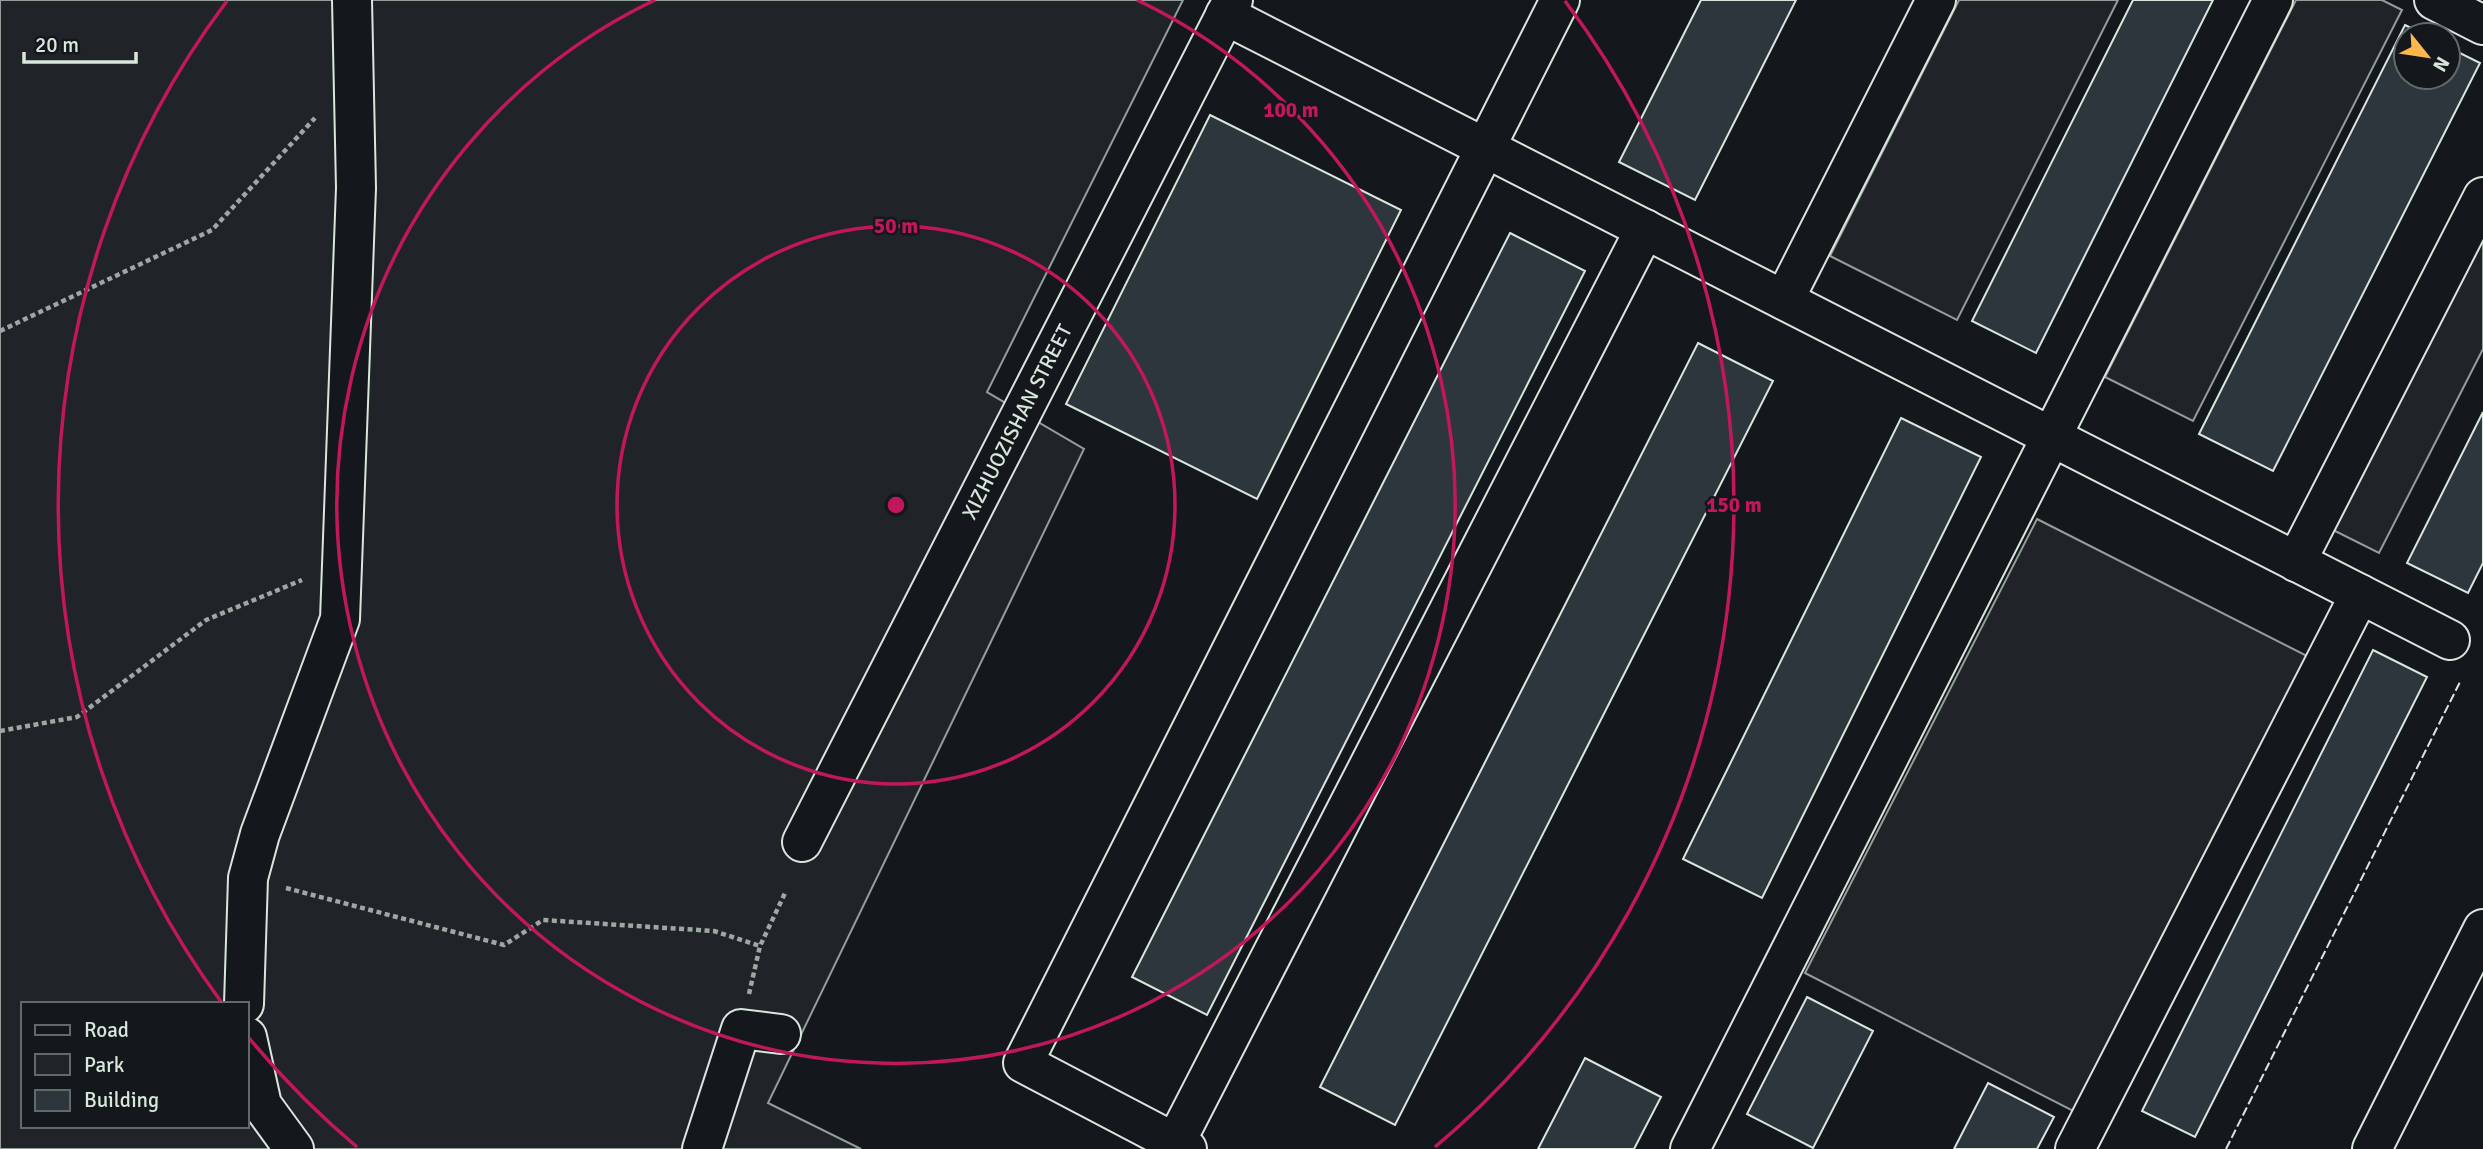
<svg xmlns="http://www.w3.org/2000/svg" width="2483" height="1149" font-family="Signika,sans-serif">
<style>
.green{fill:#202428;stroke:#939e99;stroke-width:2;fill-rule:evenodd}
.building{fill:#2c363c;stroke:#d8e6dc;stroke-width:2}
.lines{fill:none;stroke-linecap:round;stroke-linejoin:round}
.minor-casing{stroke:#d8e6dc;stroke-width:42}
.path{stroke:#9da8a2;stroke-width:4.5;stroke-dasharray:5 3.5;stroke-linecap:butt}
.minor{stroke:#14181c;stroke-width:38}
.fence{stroke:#d8e6dc;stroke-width:2;stroke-dasharray:9 3.5;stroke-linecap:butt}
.ring{fill:none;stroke:#c2185b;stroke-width:3.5}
.labels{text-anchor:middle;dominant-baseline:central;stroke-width:5;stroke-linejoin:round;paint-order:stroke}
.street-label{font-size:21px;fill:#d8e6dc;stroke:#14181c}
.centre{fill:#c2185b;stroke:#14181c;stroke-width:3.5}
.ring-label{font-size:21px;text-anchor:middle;font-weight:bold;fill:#c2185b;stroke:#14181c;stroke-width:5;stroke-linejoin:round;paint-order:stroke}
</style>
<rect width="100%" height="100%" fill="#14181c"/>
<g class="green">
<path d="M0,0H1183L987,392L1084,449L768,1103L861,1149H0ZM23,1004H247V1126H23Z"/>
<path d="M1959,0H2118L1957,320L1830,256Z"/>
<path d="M2296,0H2382L2402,10L2193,421L2105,377Z"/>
<path d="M2483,231V349L2379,553L2331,529Z"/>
<path d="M2037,519L2315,660L2083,1116L1805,973Z"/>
</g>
<g class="building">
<path d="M1701,0H1796L1695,200L1619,162Z"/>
<path d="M2133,0H2213L2036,353L1972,321Z"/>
<path d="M2405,25L2425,35H2406V77H2448V47L2480,63L2273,471L2199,434Z"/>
<path d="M1210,115L1401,210L1257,499L1066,404Z"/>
<path d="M1510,233L1585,271L1207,1015L1132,977Z"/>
<path d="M1698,343L1773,381L1395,1125L1320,1087Z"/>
<path d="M2483,412V563L2468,593L2407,563Z"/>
<path d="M1901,418L1981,457L1762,898L1683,859Z"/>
<path d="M2373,650L2427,677L2195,1137L2142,1111Z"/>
<path d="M1807,997L1873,1031L1813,1148L1747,1114Z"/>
<path d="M1585,1058L1661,1097L1634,1149H1538Z"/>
<path d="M1988,1083L2054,1117L2037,1149H1954Z"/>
</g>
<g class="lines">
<g class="minor-casing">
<g id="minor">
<path d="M2434,0L2483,25"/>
<path d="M1225,15L2450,640"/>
<path d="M1784,300L1936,0"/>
<path d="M2296,562L2483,197"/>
<path id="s1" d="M802,842L1233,0"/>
<path d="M244,1004L248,878L260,834L340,619L356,188L352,0"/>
<path d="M247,1037L262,1105L294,1149"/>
<path d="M1175,1143L1645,229"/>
<path d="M702,1149L741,1029L781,1034"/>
<path d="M1187,1149L1023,1063L1560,0"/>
<path d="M1690,1149L2273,0"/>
<path d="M2075,1149L2360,594"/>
<path d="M2372,1149L2483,929"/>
</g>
</g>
<g class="path">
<path d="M0,331L212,230L315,118"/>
<path d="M0,731L77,717L206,620L302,580"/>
<path d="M286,888L504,945L543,920L714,931L760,946"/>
<path d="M749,994L760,946L786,891"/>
</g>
<use href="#minor" class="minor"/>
<path class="fence" d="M2226,1149L2460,682"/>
</g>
<g class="ring">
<circle cx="896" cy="505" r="279"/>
<path d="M1137 0A559 559 0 1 1 655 0"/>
<path d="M357 1147A838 838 0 0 1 249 1038M222 1003A838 838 0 0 1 227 1M1565 1A838 838 0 0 1 1435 1147"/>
</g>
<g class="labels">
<g class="street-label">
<text stroke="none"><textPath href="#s1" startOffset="472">XIZHUOZISHAN STREET</textPath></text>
</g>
</g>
<circle cx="896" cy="505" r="10" class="centre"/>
<g class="ring-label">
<text x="1291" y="117">100 m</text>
<text x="896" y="233">50 m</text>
<text x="1734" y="512">150 m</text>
</g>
<rect x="21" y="1002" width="228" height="126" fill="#14181c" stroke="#626a69" stroke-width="2"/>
<rect x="35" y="1025" width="35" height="10" fill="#14181c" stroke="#626a69" stroke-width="2"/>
<text x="84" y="1037" font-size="21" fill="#d8e6dc">Road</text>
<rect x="35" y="1054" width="35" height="21" fill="#202428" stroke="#626a69" stroke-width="2"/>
<text x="84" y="1072" font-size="21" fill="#d8e6dc">Park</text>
<rect x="35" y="1090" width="35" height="21" fill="#2c363c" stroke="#626a69" stroke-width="2"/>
<text x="84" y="1107" font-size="21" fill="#d8e6dc">Building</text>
<g transform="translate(2427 56) rotate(120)"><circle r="33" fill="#14181c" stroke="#626a69" stroke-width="2"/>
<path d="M0-5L12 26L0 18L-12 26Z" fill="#ffb74d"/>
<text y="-10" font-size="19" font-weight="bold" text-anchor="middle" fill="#d8e6dc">N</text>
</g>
<path d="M24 52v10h112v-10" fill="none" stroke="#d8e6dc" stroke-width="3.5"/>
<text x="35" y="52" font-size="21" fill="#d8e6dc" stroke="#14181c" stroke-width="5" paint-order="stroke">20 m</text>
</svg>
